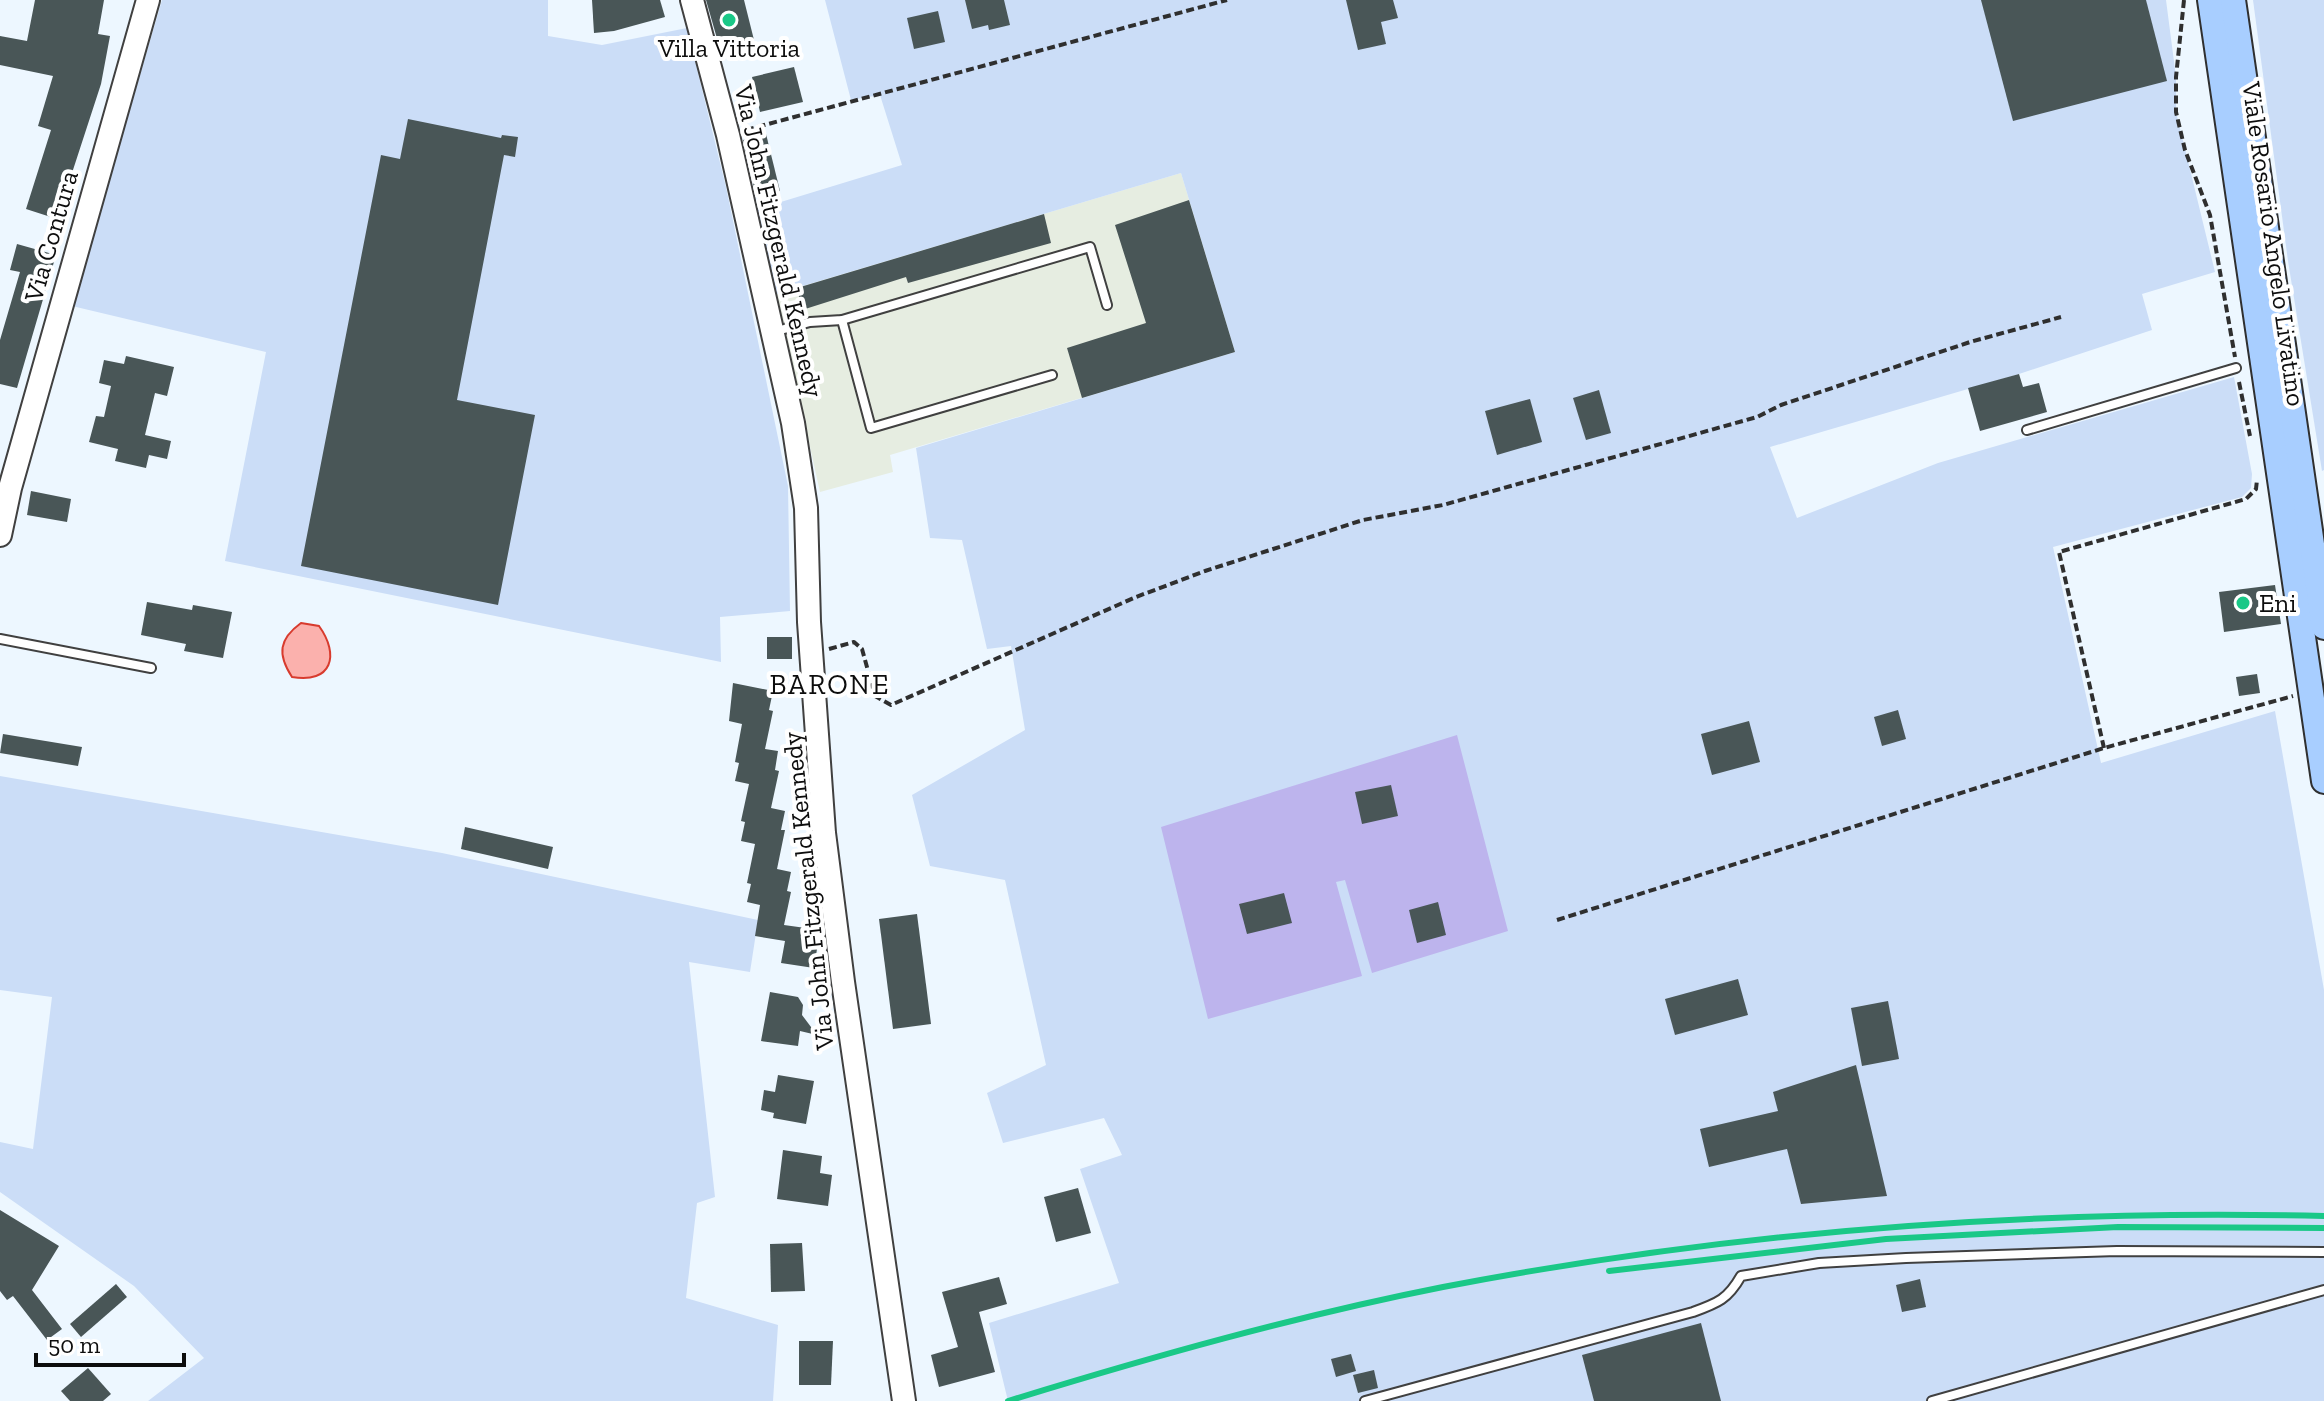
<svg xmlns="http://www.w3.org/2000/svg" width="2324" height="1401" font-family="'Zilla Slab',serif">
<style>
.industrial{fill:#e6ede1}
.farmland{fill:#cbddf7}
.green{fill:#bdb4ed}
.water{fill:#fbb1ad;stroke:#d83b2e;stroke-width:2}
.building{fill:#495657}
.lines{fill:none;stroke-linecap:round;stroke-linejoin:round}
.service-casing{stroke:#404040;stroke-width:12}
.tertiary-casing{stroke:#404040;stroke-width:26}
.secondary-casing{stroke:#2f2f2f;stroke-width:28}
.path{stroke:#2f2f2f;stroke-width:4;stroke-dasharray:8 4;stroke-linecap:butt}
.service{stroke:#fff;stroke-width:8}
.tertiary{stroke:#fff;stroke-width:22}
.secondary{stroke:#a8ceff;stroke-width:24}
.rail{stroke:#1ac887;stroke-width:6}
.poi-dot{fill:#1ac887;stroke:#fff;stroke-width:3}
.labels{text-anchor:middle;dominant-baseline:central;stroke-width:8;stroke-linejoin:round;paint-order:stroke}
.poi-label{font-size:26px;fill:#0d0d0d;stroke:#fff}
.street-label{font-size:26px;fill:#0d0d0d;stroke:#fff}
.neighbourhood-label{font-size:28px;letter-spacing:2px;fill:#0d0d0d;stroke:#fff}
</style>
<rect width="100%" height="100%" fill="#edf7ff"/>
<path class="industrial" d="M1181,173L1235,352L890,455L893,472L820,492L776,294Z"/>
<g class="farmland">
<path d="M162,0H548V36L602,45L687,28L726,187L788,486L790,611L720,617L721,662L225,561L266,352L72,306Z"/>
<path d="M825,0H2166L2176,77V112L2215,272L2142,294L2152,330L2019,374L1770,447L1797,518L1938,463L2234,377L2252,474L2251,488L2242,497L2053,547L2101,763L2275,711L2324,990V1401H1008L989,1323L1119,1283L1080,1169L1122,1155L1104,1118L1003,1143L987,1093L1046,1065L1005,880L930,866L912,795L1025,730L1011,646L987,649L962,540L930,538L916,448L1235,352L1181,173L776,294L755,210L902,165L880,95L851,100Z"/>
<path d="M2253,0H2324V470L2322,471L2288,261Z"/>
<path d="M0,776L442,853L758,920L750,972L689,962L715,1197L697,1203L686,1298L778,1325L773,1401H148L204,1358L134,1286L0,1192V1142L33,1149L52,997L0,990Z"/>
</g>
<path class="green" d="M1457,735L1508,931L1372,973L1345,880L1336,882L1362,976L1208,1019L1161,827Z"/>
<path class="water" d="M301,623L319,626C340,655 332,684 292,677C277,654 279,639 301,623Z"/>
<g class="building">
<path d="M35,0H104L98,34L110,36L101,84L57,219L26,209L51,130L38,126L53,76L0,65V36L27,41Z"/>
<path d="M592,0H660L665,17L614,31L594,33Z"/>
<path d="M706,0H744L754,40L720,49Z"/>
<path d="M965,0H1004L1010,25L989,30L988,25L972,29Z"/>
<path d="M1346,0H1393L1398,18L1381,22L1386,44L1358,50Z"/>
<path d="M1981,0H2146L2167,81L2013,121Z"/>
<path d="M938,11L945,42L914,49L907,18Z"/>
<path d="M794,67L803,102L760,112L752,77Z"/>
<path d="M408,119L501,138L502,135L518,137L515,157L504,155L457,400L535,415L498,605L301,566L381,155L400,159Z"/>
<path d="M766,134L780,191L756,196L743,140Z"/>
<path d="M1189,200L1235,352L1082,398L1067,348L1146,323L1115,225Z"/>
<path d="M1044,214L1051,243L908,283L906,277L802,310L797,288Z"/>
<path d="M17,244L56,255L17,388L0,384V340L20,272L10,270Z"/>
<path d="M126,356L174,367L167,396L155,393L145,435L171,441L167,459L149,455L146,468L115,461L118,449L89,442L96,416L104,417L111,386L99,383L104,360L124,364Z"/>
<path d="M2019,374L2023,387L2039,383L2047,412L1980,431L1968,388Z"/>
<path d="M1599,390L1611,433L1586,440L1573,398Z"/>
<path d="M1530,399L1542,442L1497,455L1485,411Z"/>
<path d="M31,491L71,499L67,522L27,515Z"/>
<path d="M2275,585L2281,624L2224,632L2219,592Z"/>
<path d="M147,602L192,610L193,605L232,612L223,658L184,651L186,644L141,635Z"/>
<rect x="767" y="637" width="25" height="22"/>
<path d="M2257,674L2260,693L2239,696L2236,677Z"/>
<path d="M733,683L773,691L769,710L773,711L765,749L778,751L775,770L779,771L771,808L785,811L781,830H785L777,869L791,872L787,891L791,892L784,925L820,930L814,968L781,963L785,941L755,936L760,905L747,902L751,884L747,883L755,844L741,841L745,822L741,821L749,784L735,781L739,763L735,762L742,724L729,721Z"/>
<path d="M1898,710L1906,739L1882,746L1874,717Z"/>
<path d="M1749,721L1760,762L1712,775L1701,734Z"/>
<path d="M3,734L82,747L78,766L0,753Z"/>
<path d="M1391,785L1398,816L1362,824L1355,792Z"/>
<path d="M465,827L553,847L548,869L461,849Z"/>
<path d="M1284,893L1292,923L1247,934L1239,904Z"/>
<path d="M1438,902L1446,935L1417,943L1409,910Z"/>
<path d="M917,914L931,1024L893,1029L879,919Z"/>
<path d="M1738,979L1748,1015L1675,1035L1665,999Z"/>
<path d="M770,992L798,997L803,1005L802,1015L817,1035L800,1031L798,1046L761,1041Z"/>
<path d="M1888,1001L1899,1059L1862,1066L1851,1008Z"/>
<path d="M1856,1065L1887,1196L1801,1204L1787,1149L1709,1167L1700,1129L1778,1111L1773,1092Z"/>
<path d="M778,1075L814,1081L806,1124L773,1118L774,1113L761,1110L764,1090L775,1092Z"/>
<path d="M783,1150L822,1156L820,1173L832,1175L828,1206L777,1199Z"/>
<path d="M1078,1188L1091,1233L1056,1242L1044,1197Z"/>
<path d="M0,1210L59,1246L32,1290L62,1329L47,1340L13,1296L7,1300L0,1291Z"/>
<path d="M802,1243L805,1291L771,1292L770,1244Z"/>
<path d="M999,1277L1007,1304L979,1312L995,1372L939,1387L931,1355L958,1347L942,1292Z"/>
<path d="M1920,1279L1926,1307L1902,1312L1896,1285Z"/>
<path d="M116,1284L127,1297L81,1337L70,1324Z"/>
<path d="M1701,1323L1721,1401H1594L1582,1355Z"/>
<path d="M799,1341H833L831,1385H799Z"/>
<path d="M1351,1354L1356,1371L1336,1377L1331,1359Z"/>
<path d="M88,1368L111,1394L103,1401H70L61,1391Z"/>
<path d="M1374,1370L1378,1388L1358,1393L1353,1375Z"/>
</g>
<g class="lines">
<g class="service-casing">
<g id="service">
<path d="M842,320L871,428L1052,375"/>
<path d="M773,332L810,322L842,320L1090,247L1107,305"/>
<path d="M2027,430L2236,368"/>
<path d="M0,639L151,668"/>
<path d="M1365,1401L1693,1312C1718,1303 1728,1299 1741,1276L1819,1263L1906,1258L2117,1251L2324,1252"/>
<path d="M1932,1401L2324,1290"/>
</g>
</g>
<g class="tertiary-casing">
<g id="tertiary">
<path d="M692,0L728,135L793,423L806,508L809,622L824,833L843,982L904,1401"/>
<path d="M0,535L10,488L148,0"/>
</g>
</g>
<g class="secondary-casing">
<g id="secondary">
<path d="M2210,0L2324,781"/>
<path d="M2233,0L2324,627"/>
</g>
</g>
<g class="path">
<path d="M2184,0L2176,77V112L2185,150L2210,215L2235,357"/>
<path d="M746,130L1227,0"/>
<path d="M2239,382L2250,436"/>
<path d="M829,649L854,642L862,649L875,696L891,705L1136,597L1205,571L1363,520L1443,505L1757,417L1781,405L1970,342L2061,317"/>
<path d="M2104,748L2059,552L2246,499L2256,489L2257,480"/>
<path d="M1557,920L2104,748L2293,696"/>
</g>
<use href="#service" class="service"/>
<use href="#tertiary" class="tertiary"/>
<use href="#secondary" class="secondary"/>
<g class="rail">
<path d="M1609,1271L1886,1239L2118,1227L2324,1228"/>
<path d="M1008,1401C1151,1357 1296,1316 1443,1287C1734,1231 2028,1209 2324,1216"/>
</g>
</g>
<g class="poi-dot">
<circle cx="729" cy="20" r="8"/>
<circle cx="2243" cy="603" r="8"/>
</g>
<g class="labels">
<g class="poi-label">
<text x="729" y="48">Villa Vittoria</text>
<text x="2259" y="603" text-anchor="start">Eni</text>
</g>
<g class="street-label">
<text transform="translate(51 236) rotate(-74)">Via Contura</text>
<text transform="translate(779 241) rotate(77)">Via John Fitzgerald Kennedy</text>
<text transform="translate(2274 244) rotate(82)">Viale Rosario Angelo Livatino</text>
<text transform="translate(808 891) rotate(-96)">Via John Fitzgerald Kennedy</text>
</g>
<g class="neighbourhood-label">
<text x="830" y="684">BARONE</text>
</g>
</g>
<path d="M36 1353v12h148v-12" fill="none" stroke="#0d0d0d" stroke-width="4"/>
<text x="48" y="1353" font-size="24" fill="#0d0d0d" stroke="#ffffff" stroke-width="6" paint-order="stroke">50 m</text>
</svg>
